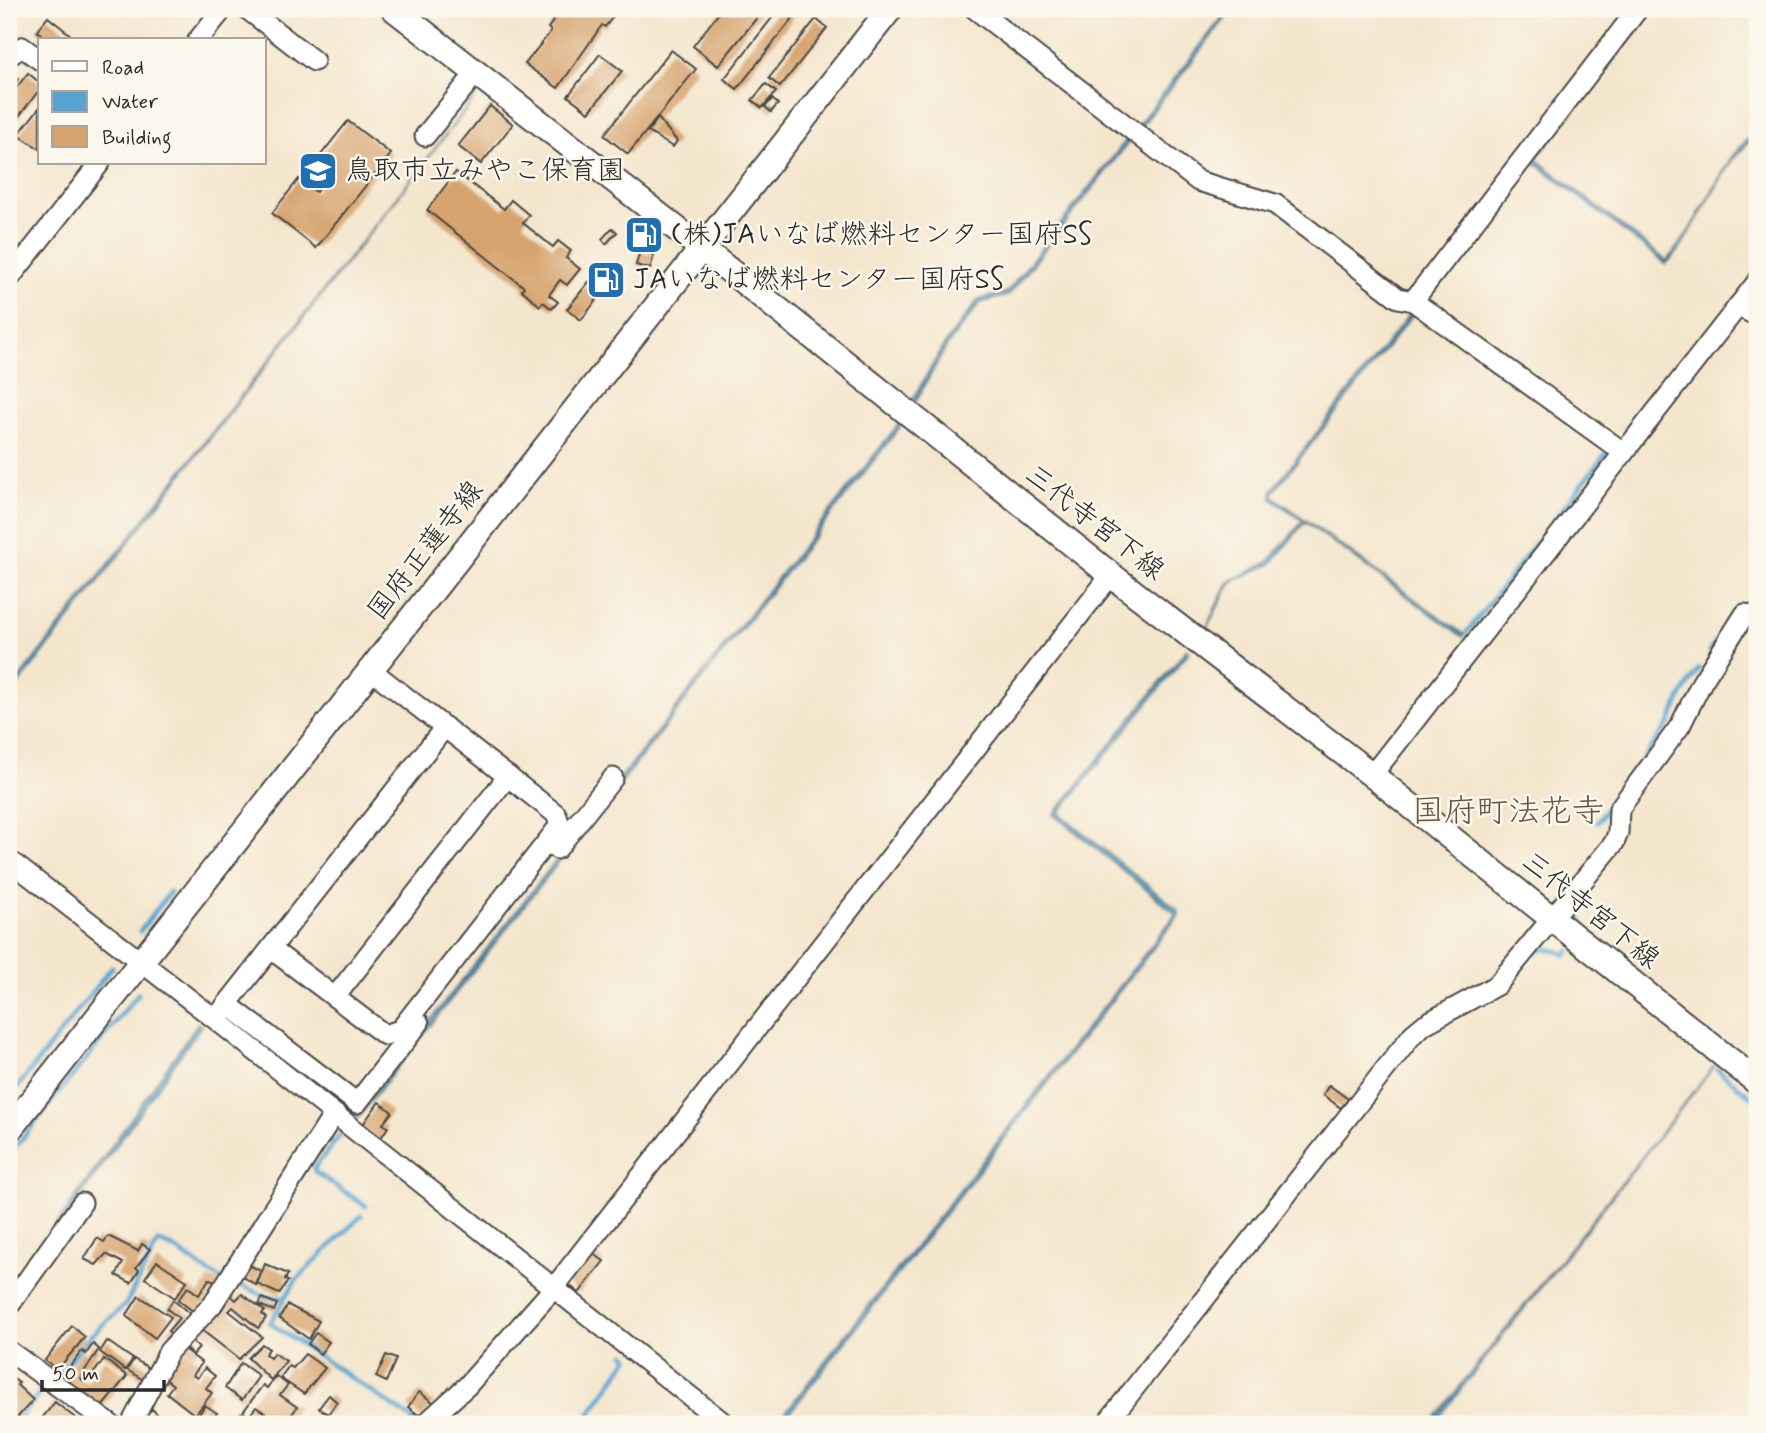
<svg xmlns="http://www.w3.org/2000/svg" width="1766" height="1433" font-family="Mynerve,'Klee One',sans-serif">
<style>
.water{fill:#57a4d0;stroke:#41687e;stroke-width:2}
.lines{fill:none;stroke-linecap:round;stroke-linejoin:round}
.stream{stroke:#57a4d0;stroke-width:5}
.building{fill:#d7a46f}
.minor-casing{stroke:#494743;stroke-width:23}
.major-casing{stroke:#494743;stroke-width:28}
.minor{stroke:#fff;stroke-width:19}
.major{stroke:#fff;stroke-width:24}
.labels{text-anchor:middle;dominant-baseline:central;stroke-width:5;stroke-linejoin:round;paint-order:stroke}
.poi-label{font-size:28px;fill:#2b2b2b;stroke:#fbf7ec;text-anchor:start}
.street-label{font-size:28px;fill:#2b2b2b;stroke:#fbf7ec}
.quarter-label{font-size:32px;fill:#675543;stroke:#fbf7ec}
</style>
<rect width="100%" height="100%" fill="#fbf7ec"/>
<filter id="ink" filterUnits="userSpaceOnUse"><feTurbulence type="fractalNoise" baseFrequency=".0143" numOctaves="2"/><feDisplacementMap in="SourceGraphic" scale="14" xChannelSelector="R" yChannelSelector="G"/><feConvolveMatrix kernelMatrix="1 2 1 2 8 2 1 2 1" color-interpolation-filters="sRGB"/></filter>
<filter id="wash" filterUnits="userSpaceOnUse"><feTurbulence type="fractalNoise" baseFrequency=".00686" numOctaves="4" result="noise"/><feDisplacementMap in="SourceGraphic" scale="28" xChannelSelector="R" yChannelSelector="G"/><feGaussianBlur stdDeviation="1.57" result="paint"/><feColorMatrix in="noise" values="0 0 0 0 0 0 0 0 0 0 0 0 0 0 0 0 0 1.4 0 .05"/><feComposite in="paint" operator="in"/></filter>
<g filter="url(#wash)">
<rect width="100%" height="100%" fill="#f4e6cd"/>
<g class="water">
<path d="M1229,9H1233L1009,295L980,303L946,347L916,401L913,399L944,345L978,300L1007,292Z"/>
<path d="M1649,9H1654L1536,159L1667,261L1689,231L1733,155L1751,136L1752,116L1757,107L1753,138L1732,160L1678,252L1666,264L1534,162L1428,297L1424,295Z"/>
<path d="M477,95L9,697V691Z"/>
<path d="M1411,312L1414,313L1273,493L1274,497L1465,635L1463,637L1305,522L1270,565L1236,579L1229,585L1206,629L1227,583L1268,562L1303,521L1272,499V490Z"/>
<path d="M901,421V426L357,1119L236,1024L239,1020L360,1110Z"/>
<path d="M1187,649L1189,652L1059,813L1178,910L1179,915L781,1424H776L1176,914L1054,814Z"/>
<path d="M198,1023L201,1026L9,1297L21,1275Z"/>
<path d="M1715,1065L1434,1424H1430Z"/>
</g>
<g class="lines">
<g class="stream">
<path d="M1626,430L1660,386L1670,382"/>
<path d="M1467,632L1607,452"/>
<path d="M1710,651L1737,606"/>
<path d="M1597,822L1670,722L1682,695L1699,669"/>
<path d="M1580,897L1575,907L1587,929"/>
<path d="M140,931L170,892"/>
<path d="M1534,953C1545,947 1556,949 1566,955L1569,951"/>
<path d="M1718,1070L1757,1101"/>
<path d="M9,1098L112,967"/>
<path d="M344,1130L314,1168L315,1172L366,1206"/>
<path d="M9,1155L138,994"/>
<path d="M361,1216L296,1280L270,1323L415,1421L412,1424"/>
<path d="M234,1283L269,1297L285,1298"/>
<path d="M55,1378L90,1336L126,1304L158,1242C181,1247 199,1271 222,1279"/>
<path d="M15,1424L48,1383"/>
<path d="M583,1424L629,1357L625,1354"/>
</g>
</g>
<g id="blocks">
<g class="building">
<path d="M562,9H619L605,27L602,25L558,88L525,64L551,31L548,28Z"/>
<path d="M722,9H764L718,66L693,46Z"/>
<path d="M779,9H800L737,89L724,79Z"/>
<path d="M48,17L77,40H49L37,31Z"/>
<path d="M816,19L827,28L780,87L769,78Z"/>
<path d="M671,50L696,69L628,154L604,135Z"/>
<path d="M600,54L622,71L589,112L568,96Z"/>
<path d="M28,73L40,83V89L9,129V97Z"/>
<path d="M9,74L18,79L9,93Z"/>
<path d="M766,84L776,92L762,108L752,100Z"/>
<path d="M772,99L778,104L771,112L765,107Z"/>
<path d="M490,106L513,124L481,164L458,146Z"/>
<path d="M40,107V149L18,135Z"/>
<path d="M658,118L677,141L673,147L648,132Z"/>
<path d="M348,121L391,154L316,248L272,213L299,179L316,192L319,187L315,184L329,172L316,161Z"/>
<path d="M456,172L504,209L511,200L529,215L523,223L553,247L558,241L571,251L566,258L580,269L567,285L560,280L549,295L558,302L552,309L543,302L540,306L522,290L524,287L427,210Z"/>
<path d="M612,228L617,232L606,244L602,239Z"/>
<path d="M640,251L654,255L650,269L636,265Z"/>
<path d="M600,268L613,279L581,320L567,309Z"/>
<path d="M1329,1085L1348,1099L1341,1108L1323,1095Z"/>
<path d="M379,1102L392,1112L383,1124L388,1127L379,1141L361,1127Z"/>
<path d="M108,1236L138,1251L142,1244L150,1249L136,1268L139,1270L131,1283L116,1275L123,1263L106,1254L96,1265L84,1259L97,1238L104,1242Z"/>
<path d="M592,1253L604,1261L579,1293L568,1284Z"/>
<path d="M157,1261L187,1281L175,1298L145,1278Z"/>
<path d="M265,1264L288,1274L285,1280L288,1281L279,1294L257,1284Z"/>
<path d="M249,1265L261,1271L256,1285L242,1276Z"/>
<path d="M209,1279L221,1282L197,1314L178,1300L188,1287L199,1295Z"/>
<path d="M229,1294L236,1300L242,1294L265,1311L262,1314L266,1318L258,1328L233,1307L229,1311L262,1337L239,1359L199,1328L210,1314L214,1318L223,1307L220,1304Z"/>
<path d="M139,1296L171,1317L155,1338L126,1316Z"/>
<path d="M262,1298L277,1304L274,1311L259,1305Z"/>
<path d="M173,1300L194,1317L170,1343L166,1339L171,1334L168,1331L179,1318L167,1309Z"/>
<path d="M288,1305L319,1321L309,1339L279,1318Z"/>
<path d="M72,1326L85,1337L57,1370L45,1360Z"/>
<path d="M316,1333L329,1342L320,1354L308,1344Z"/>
<path d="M188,1338L199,1348L193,1355L182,1345Z"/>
<path d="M107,1341L133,1359L125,1370L100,1352Z"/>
<path d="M93,1344L99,1349L80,1378L85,1382L91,1377L104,1359L127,1376L102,1407L93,1400L90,1404L59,1381L82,1351L86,1354Z"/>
<path d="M262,1344L269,1349L265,1354L270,1358L274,1353L286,1361L271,1380L248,1358Z"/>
<path d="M180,1346L202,1363L193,1375L197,1378L205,1368L215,1376L206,1388L212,1393L195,1415L167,1393L173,1385L163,1377Z"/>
<path d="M305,1354L325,1368L304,1394L280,1378L289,1366L293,1368Z"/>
<path d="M386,1355L396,1359L386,1382L376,1377Z"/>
<path d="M134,1359L152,1370L147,1382L127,1370Z"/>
<path d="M241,1363L259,1376L242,1400L225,1388Z"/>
<path d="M9,1376L19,1383L17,1385L33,1400L16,1419L9,1412Z"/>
<path d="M276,1376L288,1385L280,1395L297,1407L288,1420L293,1424H273L265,1418L268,1415L256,1407L249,1416L243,1412L263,1385L267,1388Z"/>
<path d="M419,1392L434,1403L422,1418L408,1407Z"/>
<path d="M329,1395L337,1402L328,1414L319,1408Z"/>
<path d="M55,1402L83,1424L39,1422Z"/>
<path d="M205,1405L217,1413L209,1424L198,1416Z"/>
<path d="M152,1409L167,1424H137Z"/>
<path d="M241,1413L251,1421L253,1419L261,1424H233Z"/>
</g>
</g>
</g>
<g filter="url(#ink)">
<use href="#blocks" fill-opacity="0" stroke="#494743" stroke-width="2"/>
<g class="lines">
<g class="minor-casing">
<g id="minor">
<path d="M247,9L314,61"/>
<path d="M975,9L1198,181L1275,204L1398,298L1413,301L1623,452"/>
<path d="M198,40L223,9"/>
<path d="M9,56L22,47L40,60"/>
<path d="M425,136L475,74"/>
<path d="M9,279L100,163"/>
<path d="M1413,301L1638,9"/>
<path d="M1738,306L1757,316"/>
<path d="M1372,775L1757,282"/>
<path d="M557,849L613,778"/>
<path d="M9,860L215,1019L725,1424"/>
<path d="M271,949L385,1035L400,1030L560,825L556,814L371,670"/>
<path d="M335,997L508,776"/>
<path d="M227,1004L357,1103L419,1023"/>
<path d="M220,1013L445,727"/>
<path d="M9,1306L82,1203"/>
<path d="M9,1351L110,1424"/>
<path d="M131,1424L169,1351L212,1305L334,1114"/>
<path d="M425,1424L467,1386L553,1289L1111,575"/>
<path d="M1106,1424L1413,1034L1425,1024L1497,985L1614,843L1618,833L1619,809L1680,726L1702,682L1745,614L1757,618"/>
</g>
</g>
<g class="major-casing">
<g id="major">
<path d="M394,9L700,247L1111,575L1372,775L1757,1082"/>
<path d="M9,1130L890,9"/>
</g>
</g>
<use href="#minor" class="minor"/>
<use href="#major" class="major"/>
</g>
</g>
<defs>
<g id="school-square" transform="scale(2.0125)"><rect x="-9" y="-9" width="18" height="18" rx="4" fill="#1f6fb2" stroke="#fbf7ec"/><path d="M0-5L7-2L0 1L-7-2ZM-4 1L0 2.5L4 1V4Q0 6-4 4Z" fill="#fff"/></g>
<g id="fuel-square" transform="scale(2.0125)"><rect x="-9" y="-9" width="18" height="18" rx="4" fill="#1f6fb2" stroke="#fbf7ec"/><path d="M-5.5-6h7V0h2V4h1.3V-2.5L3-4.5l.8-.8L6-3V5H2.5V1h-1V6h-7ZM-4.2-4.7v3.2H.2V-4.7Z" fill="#fff"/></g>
</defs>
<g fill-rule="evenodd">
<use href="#school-square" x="318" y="171"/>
<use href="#fuel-square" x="644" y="235"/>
<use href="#fuel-square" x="606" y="280"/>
</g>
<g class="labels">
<g class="poi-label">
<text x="345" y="171">鳥取市立みやこ保育園</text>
<text x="671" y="235">(株)JAいなば燃料センター国府SS</text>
<text x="633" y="280">JAいなば燃料センター国府SS</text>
</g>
<g class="street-label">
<text transform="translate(1094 523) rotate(38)">三代寺宮下線</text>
<text transform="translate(426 551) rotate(-52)">国府正蓮寺線</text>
<text transform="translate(1590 911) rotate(39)">三代寺宮下線</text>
</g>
<g class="quarter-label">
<text x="1508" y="812">国府町法花寺</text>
</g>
</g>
<rect width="1766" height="1433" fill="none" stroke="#fbf7ec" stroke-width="35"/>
<rect x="38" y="38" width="228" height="126" fill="#fbf7ec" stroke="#a8a59f" stroke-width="2"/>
<rect x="52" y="61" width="35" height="10" fill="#ffffff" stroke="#a8a59f" stroke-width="2"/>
<text x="102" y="74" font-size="21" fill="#2b2b2b">Road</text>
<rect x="52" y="91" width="35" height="21" fill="#57a4d0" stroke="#a8a59f" stroke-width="2"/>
<text x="102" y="108" font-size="21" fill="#2b2b2b">Water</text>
<rect x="52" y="126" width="35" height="21" fill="#d7a46f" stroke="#a8a59f" stroke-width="2"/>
<text x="102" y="144" font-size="21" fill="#2b2b2b">Building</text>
<path d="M42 1380v10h122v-10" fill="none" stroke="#2b2b2b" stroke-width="3.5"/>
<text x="52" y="1380" font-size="21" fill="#2b2b2b" stroke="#fbf7ec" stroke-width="5" paint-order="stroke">50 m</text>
</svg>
